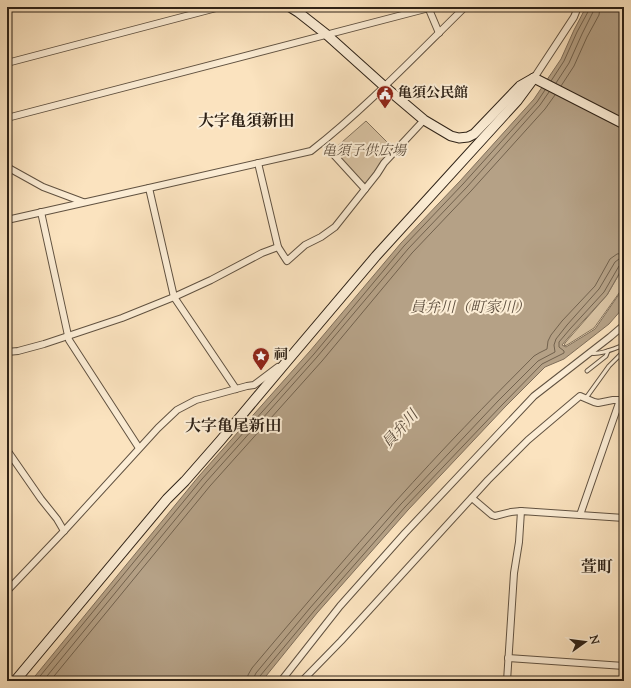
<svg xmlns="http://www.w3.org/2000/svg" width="631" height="688" font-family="'Sorts Mill Goudy','Noto Serif JP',serif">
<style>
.green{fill:#d8c2a2;stroke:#83725c}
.water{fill:#b5a186;stroke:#7f6e5a}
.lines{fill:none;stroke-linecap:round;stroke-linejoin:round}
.shore{stroke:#72624e;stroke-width:1}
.lane-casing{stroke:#615241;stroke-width:5}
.street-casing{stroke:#615241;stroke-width:8}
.secondary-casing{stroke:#2e2217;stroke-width:11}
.lane{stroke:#fcedd5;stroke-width:3}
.street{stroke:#fcedd5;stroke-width:6}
.secondary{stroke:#fcedd5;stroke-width:9}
.labels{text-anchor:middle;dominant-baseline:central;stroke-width:4;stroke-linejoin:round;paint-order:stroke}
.poi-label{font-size:14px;font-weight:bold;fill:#2e2217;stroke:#fcedd5;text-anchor:start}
.park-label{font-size:14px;font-style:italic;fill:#615241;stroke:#fcedd5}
.water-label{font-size:15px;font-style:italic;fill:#5d4e3e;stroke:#fcedd5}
.quarter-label{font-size:16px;font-weight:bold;fill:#2e2217;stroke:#fcedd5}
</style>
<rect width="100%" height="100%" fill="#fbe3bf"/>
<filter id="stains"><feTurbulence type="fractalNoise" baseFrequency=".005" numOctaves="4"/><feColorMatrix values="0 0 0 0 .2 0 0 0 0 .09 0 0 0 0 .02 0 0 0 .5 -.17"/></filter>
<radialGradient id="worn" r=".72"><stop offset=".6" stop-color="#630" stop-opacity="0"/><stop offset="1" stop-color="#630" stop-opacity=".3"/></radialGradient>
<g class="green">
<path d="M366,121L394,149L368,183H363L333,150Z"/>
<path d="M624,266V286L594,328L567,345L564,346L565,343L607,295Z"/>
</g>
<path class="water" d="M586,7H624V265L607,295L574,331L562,345L566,347L595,329L624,287L623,308L609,324L564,359L545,367L505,407L408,510L317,613L262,681H31L199,476L310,351L401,243L460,181L534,99L561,59L574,30Z"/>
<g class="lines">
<g class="shore">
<path d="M551,81L564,61L577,32L589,10V7"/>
<path d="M556,83L569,63L582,34L593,12L594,7"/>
<path d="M561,86L574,66L587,37L599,15L600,7"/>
<path d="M36,681L202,479L314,354L404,246L463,184L537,102L545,90"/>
<path d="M43,681L206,482L317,357L408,249L467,187L540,105L549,92"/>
<path d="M50,681L210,486L322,361L412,253L471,191L545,109L555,95"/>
<path d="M247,681L248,675L252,668C299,612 347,556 396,501C440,452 487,403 534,356L539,353L547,349L548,341L551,335L562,321L595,286L610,259L617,254L624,253"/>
<path d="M253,681L254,677L256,673L310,608L401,504L498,401L538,361L555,352L554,345L556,339L567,325L599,289L615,262L619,259H624"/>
<path d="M258,681L260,676L314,611L405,507L502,405L542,364L564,353V351L559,347V342L570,329L604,292L619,266L621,264H624"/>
</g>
<g class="lane-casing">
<g id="lane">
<path d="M589,353C601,355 613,349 624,345"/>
<path d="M587,371L606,356L608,351"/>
<path d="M586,398L609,366L624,351"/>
</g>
</g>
<g class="street-casing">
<g id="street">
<path d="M428,7L439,33"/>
<path d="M7,63L220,7"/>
<path d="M534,78L574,17L578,7"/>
<path d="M7,118L429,8"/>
<path d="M334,155L365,189"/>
<path d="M258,163L278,247L287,261L305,245L321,237L335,227L377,174L384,163L424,120"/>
<path d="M7,167L43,187L83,202"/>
<path d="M149,188L174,297L236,389"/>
<path d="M41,212L69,340L139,448"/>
<path d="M7,220L149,188L311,151C366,108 415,56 465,7"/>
<path d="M7,352L18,351L44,344L122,318L174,297L211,280L262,253L278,247"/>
<path d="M7,450L41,499L57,519L64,531"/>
<path d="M472,498L492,515L495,516L511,512L521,511"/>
<path d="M580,515L620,400"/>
<path d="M7,591L64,531L158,428L177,410L196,400L247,386L254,385L278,367"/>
<path d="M508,658L624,666"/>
<path d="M281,681L340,606L405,533L534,396L610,337L624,325"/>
<path d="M302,681L341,641L488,480L528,440L580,396L594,402L598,403L613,400H624"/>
<path d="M507,681L514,573L519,542L521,511L624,518"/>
</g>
</g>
<g class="secondary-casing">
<g id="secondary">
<path d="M290,7L298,12L326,34L385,87L424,120L451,136L459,138L468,137L474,134L520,86L534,78L624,124"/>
<path d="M15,681L167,499L185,481L220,441L288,360L376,256L517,101L534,78"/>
</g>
</g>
<use href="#lane" class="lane"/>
<use href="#street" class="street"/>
<use href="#secondary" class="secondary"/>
</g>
<defs>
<g id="civic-pin" transform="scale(0.9)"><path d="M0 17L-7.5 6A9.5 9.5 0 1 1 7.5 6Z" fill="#8f2418" stroke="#fcedd5"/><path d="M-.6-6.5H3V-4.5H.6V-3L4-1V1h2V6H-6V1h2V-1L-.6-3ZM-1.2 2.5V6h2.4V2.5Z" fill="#fff"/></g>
<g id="sight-pin" transform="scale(0.9)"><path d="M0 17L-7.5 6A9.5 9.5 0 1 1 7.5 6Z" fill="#8f2418" stroke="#fcedd5"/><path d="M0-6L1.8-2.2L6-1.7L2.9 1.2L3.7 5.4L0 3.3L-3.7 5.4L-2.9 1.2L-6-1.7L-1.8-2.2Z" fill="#fff"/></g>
</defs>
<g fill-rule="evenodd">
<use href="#civic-pin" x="385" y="94"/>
<use href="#sight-pin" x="261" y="356"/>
</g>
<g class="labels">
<g class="poi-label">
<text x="398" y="94">亀須公民館</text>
<text x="274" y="356">祠</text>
</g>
<g class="park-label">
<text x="364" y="152">亀須子供広場</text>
</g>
<g class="water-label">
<text x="470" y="308">員弁川（町家川）</text>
<text transform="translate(401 430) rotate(-48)">員弁川</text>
</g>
<g class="quarter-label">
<text x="246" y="122">大字亀須新田</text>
<text x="233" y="427">大字亀尾新田</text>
<text x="597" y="568">萱町</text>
</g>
</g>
<rect width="631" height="688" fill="none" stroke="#fbe3bf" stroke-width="24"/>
<rect x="8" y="8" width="615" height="672" fill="none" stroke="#2e2217" stroke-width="2"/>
<rect x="12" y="12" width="607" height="664" fill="none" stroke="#2e2217"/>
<g transform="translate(585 642) rotate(76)" stroke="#fcedd5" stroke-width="3" paint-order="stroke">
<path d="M0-3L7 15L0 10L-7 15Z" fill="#2e2217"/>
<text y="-6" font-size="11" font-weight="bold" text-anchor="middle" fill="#2e2217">N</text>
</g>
<rect width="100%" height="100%" filter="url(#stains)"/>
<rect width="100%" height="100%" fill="url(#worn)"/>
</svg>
